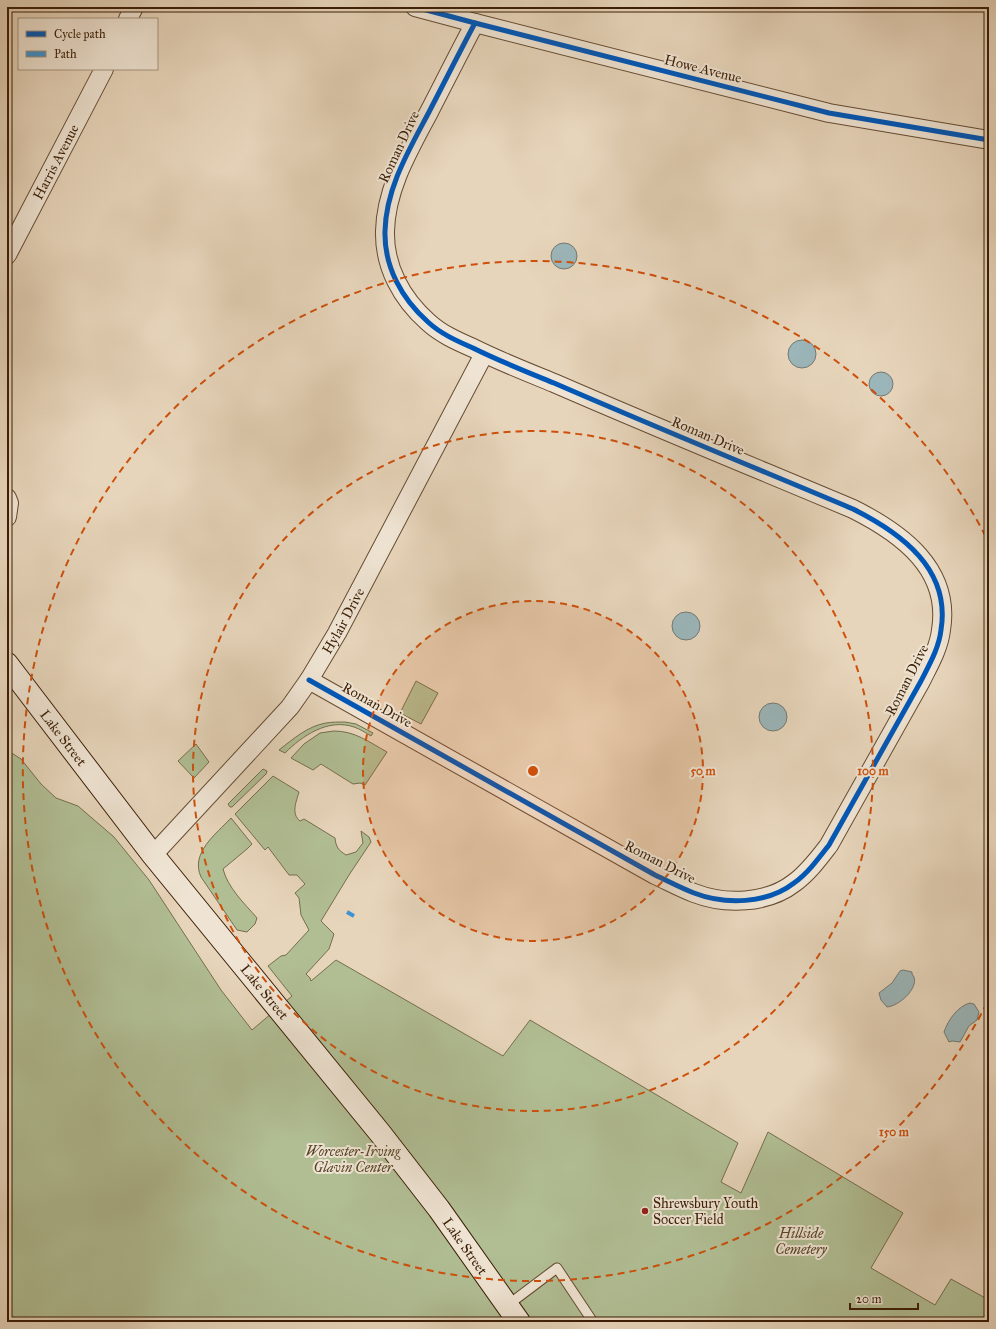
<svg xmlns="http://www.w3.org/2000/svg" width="996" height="1329" font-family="'IM FELL Great Primer',serif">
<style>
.green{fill:#b1be94;stroke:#766e4d}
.water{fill:#9bb6ba;stroke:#757972}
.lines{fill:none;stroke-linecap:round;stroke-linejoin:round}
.lane-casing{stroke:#664c33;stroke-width:11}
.street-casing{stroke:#664c33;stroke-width:20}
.secondary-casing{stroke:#3b1e06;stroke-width:24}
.lane{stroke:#efe4d3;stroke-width:9}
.street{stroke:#efe4d3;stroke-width:18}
.secondary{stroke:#efe4d3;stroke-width:22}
.quiet{stroke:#3e94d1;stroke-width:4;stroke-dasharray:8 4;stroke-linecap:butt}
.cycleway-casing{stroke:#efe4d3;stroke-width:8}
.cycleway{stroke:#0057b8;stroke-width:5}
.ring{fill:none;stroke:#ce500b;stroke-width:2;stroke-dasharray:7 5}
.poi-dot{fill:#8f2418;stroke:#efe4d3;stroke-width:1.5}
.labels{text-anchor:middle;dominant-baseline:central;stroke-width:4;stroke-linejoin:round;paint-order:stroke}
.street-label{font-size:14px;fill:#3b1e06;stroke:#efe4d3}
.park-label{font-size:14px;font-style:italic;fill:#58462a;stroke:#efe4d3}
.poi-label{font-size:14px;fill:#3b1e06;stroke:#efe4d3;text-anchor:start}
.centre{fill:#ce500b;stroke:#efe4d3;stroke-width:2}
.ring-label{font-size:12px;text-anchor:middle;font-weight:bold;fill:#ce500b;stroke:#efe4d3;stroke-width:4;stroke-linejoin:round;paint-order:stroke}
</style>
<rect width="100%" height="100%" fill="#e7d5bb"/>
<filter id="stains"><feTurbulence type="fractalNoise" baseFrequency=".005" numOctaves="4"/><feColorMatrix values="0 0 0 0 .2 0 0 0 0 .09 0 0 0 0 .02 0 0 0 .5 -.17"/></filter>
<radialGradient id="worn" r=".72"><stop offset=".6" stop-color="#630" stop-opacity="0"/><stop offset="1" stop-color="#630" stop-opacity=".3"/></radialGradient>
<g class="green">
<path d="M416,681L438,693L421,724L400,713Z"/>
<path d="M345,722L356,724L373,733L371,736C366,733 360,729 354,727C328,718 302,736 285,753L279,750C293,739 308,726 326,723C332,722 339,722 345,722Z"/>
<path d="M334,731C355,731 369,742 387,752L365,785L360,783L353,784L321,764L313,770L291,758L304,744L320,733Z"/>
<path d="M196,744L209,762L194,778L178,761Z"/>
<path d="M7,750L21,759L41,784L56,798L78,806L114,837L149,880L221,990L252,1030L292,996L268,966L281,956L286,955L309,930L301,915L299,898L295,893L305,884L297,875H289L268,847L265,850L235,814L273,776L299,792C296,802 291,814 300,821L304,819L335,838C336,847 338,850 346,855L356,852L363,843L361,831L369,837L371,842L349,875L321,921L334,934L329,949L306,974L310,978L311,981L336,960L503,1056L530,1020L738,1143L721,1182L741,1193L768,1132L903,1213L871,1268L935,1305L951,1279L989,1300V1322H7Z"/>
<path d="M263,769L267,771L266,774L232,807H230L228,804Z"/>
<path d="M231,818L252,844L247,849L223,869C228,888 244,903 257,918L255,924L247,932L237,930L201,877C190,853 216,834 231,818Z"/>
</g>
<g class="water">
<circle cx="564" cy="256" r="13"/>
<circle cx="802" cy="354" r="14"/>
<circle cx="881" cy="384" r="12"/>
<circle cx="686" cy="626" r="14"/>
<circle cx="773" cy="717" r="14"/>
<path d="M903,970L912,972V974L914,977C918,989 899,1006 887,1007L881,1000L879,993L892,983L900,971Z"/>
<path d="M970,1003L974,1004L979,1012L977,1020L969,1026L960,1042L952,1041L949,1042L944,1032C948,1020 958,1006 970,1003Z"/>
</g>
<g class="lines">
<g class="lane-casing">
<path id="lane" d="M508,1305L557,1268L593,1322"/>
</g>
<g class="street-casing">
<g id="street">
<path d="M415,7L475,23L829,113L989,140"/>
<path d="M128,19L134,7"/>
<path id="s1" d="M7,255L104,69"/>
<path d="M7,498L9,503L7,517"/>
<path d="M309,680L655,875C668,881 681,888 694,893C725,905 767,904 794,883C808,873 819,858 829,845L921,681C929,665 939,648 941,630C951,569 901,533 853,509C753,467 653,426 554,383C527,372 499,361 473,348C457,341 441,334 428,322C402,299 384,267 385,231C386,188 409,150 429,112C444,83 459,53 475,23"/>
<path id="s2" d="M153,855L290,707L309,680L337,633L484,354"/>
</g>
</g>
<g class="secondary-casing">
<g id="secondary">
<path id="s3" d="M7,664L153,855L380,1133L439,1209L519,1322"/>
</g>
</g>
<use href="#lane" class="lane"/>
<use href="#street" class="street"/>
<use href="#secondary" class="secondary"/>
<path class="quiet" d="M347,912L356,917"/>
<g class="cycleway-casing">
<g id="cycleway">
<path d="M415,7L475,23L829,113L989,140"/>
<path d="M309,680L655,875C668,881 681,888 694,893C725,905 767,904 794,883C808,873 819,858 829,845L921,681C929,665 939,648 941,630C951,569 901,533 853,509C753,467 653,426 554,383C527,372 499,361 473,348C457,341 441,334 428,322C402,299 384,267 385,231C386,188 409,150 429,112C444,83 459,53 475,23"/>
</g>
</g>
<use href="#cycleway" class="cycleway"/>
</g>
<circle cx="533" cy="771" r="170" fill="#ce500b" fill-opacity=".12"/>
<g class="ring">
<circle cx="533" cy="771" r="170"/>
<circle cx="533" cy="771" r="340"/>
<path d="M987 1003A510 510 0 1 1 987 539"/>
</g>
<circle class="poi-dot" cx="645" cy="1211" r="4"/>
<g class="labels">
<g class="street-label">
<text transform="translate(703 69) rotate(14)">Howe Avenue</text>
<text transform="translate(399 147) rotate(-65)">Roman Drive</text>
<text stroke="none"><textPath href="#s1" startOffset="105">Harris Avenue</textPath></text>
<text transform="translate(708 436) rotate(23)">Roman Drive</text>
<text stroke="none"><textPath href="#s2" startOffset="303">Hylair Drive</textPath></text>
<text transform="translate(907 680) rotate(-63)">Roman Drive</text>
<text transform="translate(377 705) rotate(29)">Roman Drive</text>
<text stroke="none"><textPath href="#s3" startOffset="93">Lake Street</textPath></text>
<text transform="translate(660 862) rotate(27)">Roman Drive</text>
<text stroke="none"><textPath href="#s3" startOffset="417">Lake Street</textPath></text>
<text stroke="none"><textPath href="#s3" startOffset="741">Lake Street</textPath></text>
</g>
<g class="park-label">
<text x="353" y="1151">Worcester-Irving<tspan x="353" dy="16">Glavin Center</tspan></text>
<text x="801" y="1233">Hillside<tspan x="801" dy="16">Cemetery</tspan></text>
</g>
<g class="poi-label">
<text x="653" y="1203">Shrewsbury Youth<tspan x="653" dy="16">Soccer Field</tspan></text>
</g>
</g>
<circle cx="533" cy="771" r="6" class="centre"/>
<g class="ring-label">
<text x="703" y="775">50 m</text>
<text x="873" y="775">100 m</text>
<text x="894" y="1136">150 m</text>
</g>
<rect width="996" height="1329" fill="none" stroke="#e7d5bb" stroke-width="24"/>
<rect x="8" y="8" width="980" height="1313" fill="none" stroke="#3b1e06" stroke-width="2"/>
<rect x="12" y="12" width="972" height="1305" fill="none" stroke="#3b1e06"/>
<rect x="18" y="18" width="140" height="52" fill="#efe4d3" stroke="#a79581"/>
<rect x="26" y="31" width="20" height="6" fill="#0057b8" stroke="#a79581"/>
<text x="54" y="38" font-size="12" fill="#3b1e06">Cycle path</text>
<rect x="26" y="51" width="20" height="6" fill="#3e94d1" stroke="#a79581"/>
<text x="54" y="58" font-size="12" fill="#3b1e06">Path</text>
<path d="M850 1303v6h68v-6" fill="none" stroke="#3b1e06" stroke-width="2"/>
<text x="856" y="1303" font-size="12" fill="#3b1e06" stroke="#efe4d3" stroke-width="3" paint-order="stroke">20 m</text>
<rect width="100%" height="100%" filter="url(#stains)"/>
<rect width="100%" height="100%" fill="url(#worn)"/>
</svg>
